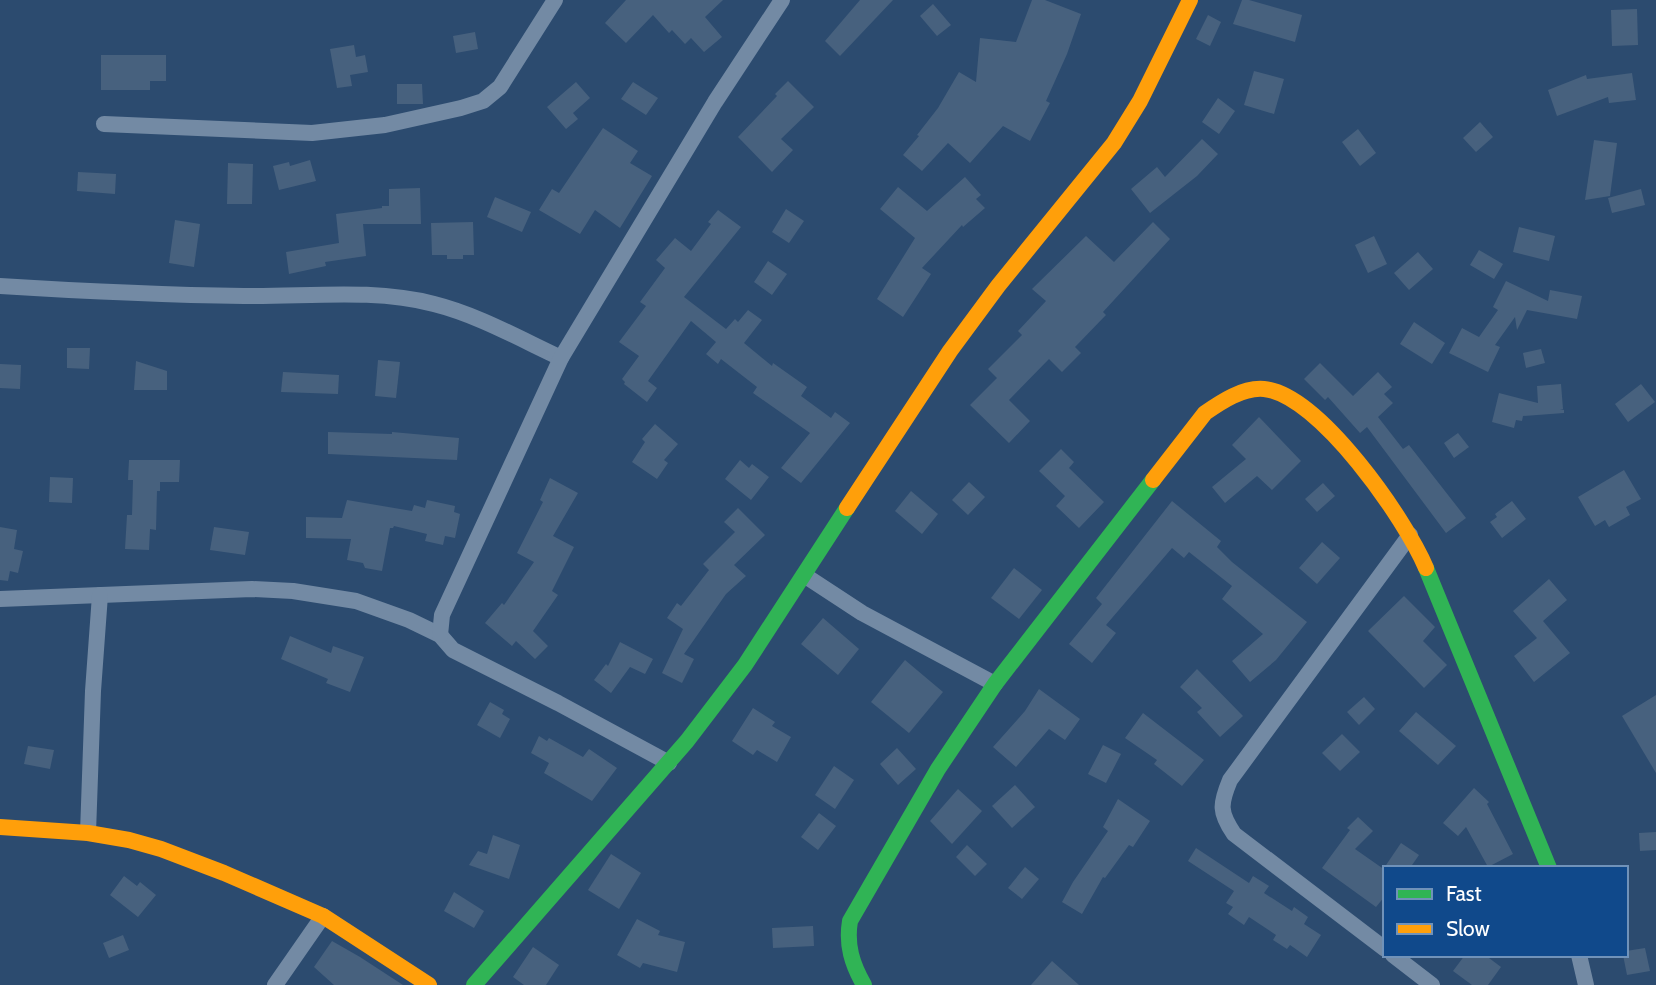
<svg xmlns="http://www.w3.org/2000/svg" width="1656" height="985" font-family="Cabin,sans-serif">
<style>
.building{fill:#47617e}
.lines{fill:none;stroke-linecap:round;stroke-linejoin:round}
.street{stroke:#738aa4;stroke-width:16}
.fast{stroke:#30b455;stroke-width:16}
.slow{stroke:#ff9f0a;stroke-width:16}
</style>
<rect width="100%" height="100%" fill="#2c4b6f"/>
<g class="building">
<path d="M626,0H723L705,17L722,37L704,52L691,38L685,44L672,30L669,33L653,15L626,43L605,23Z"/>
<path d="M860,0H893L840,56L825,41Z"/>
<path d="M1032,0H1045L1081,14L1067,54L1046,101L1050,103L1030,141L1003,126L970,163L948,143L922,171L903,155L919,136L917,135L938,108L959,72L976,82L980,38L1016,42Z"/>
<path d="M1242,0H1249L1302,15L1295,42L1233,24Z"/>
<path d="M933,4L951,25L937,36L920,16Z"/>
<path d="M1637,9L1638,45L1612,46L1611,10Z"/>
<path d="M1208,15L1221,22L1210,46L1196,39Z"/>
<path d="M475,32L478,49L456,53L453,36Z"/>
<path d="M354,45L356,57L365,55L368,72L350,75L352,86L337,88L330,49Z"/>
<path d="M101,55H166V81H150V90H101Z"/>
<path d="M1254,71L1284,79L1274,114L1244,105Z"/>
<path d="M1632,73L1636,100L1609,103L1608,97L1557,116L1548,90L1586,75L1587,79Z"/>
<path d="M788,81L814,107L781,139L793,150L772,172L738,137L777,96L775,94Z"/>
<path d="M576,82L590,98L573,113L578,119L566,129L547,107Z"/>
<path d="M633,82L658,98L646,115L621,99Z"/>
<path d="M397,84H422L423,104H397Z"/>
<path d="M1218,98L1235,111L1219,134L1202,122Z"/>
<path d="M1480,122L1493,137L1476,152L1463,138Z"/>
<path d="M603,128L638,151L630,163L652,176L620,228L595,210L580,234L539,210L552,189L559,193Z"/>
<path d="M1358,129L1376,153L1360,166L1342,142Z"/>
<path d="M1202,139L1218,154L1197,176L1150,213L1131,189L1157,167L1165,177Z"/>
<path d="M1594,140L1617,143L1610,196L1585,200Z"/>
<path d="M310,160L316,181L279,190L273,166L289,162L290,166Z"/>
<path d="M228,163L253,164L252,204H227Z"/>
<path d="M78,172L116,174L115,194L77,191Z"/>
<path d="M965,177L981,195L976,199L985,208L963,227L962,225L922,268L931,274L903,317L877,299L915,238L880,209L898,187L927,211Z"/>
<path d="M420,188L421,224H363L366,256L325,262L326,266L289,274L286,252L339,243L336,214L382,208V206H389V189Z"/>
<path d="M1641,189L1645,205L1612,213L1608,198Z"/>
<path d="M495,197L531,212L522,232L487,217Z"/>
<path d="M786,209L804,221L789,243L772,232Z"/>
<path d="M718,210L741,227L684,297L726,329L735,319L738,322L748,310L762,320L744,343L772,366L773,363L807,387L801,396L831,418L835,412L850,423L801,483L781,468L810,433L753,393L757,387L721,359L718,364L706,354L716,342L691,321L648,381L657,388L647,402L624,384L625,382L622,379L639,356L619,342L646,306L640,302L665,268L656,260L675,238L691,251L711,224L708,222Z"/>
<path d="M175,220L200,224L194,267L169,263Z"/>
<path d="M473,222L474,255H463V259H447V255H432L431,223Z"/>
<path d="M1153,222L1170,239L1103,312L1106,315L1075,347L1081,353L1062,372L1049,359L1009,400L1030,421L1009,443L970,405L997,378L988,369L1022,335L1018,331L1046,301L1032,289L1086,236L1114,262Z"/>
<path d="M1519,227L1555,236L1549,261L1513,252Z"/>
<path d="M1374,236L1387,264L1368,273L1355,245Z"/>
<path d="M1479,250L1503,264L1494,279L1470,265Z"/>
<path d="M1418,252L1433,269L1409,290L1394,273Z"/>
<path d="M768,261L787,274L772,295L754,282Z"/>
<path d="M1506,281L1548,301L1550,290L1582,296L1577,319L1527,310L1517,330L1515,317L1495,345L1500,347L1488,372L1449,353L1462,328L1479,337L1498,310L1493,307Z"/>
<path d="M1414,322L1445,343L1432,364L1400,344Z"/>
<path d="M67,348H90L89,369L67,368Z"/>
<path d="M1541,349L1545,363L1526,368L1523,353Z"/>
<path d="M378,360L400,362L396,398L375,396Z"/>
<path d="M136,361L167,371V390H134Z"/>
<path d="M1320,363L1353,396L1378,372L1392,387L1384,394L1393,403L1378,417L1403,449L1409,445L1466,518L1446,533L1367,427L1360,433L1328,397L1325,400L1304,379Z"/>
<path d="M0,364L21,365L20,389L0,388Z"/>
<path d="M283,372L339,375L338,394L281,392Z"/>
<path d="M1561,384L1563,409H1560L1564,410V413L1523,416L1522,421L1516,420L1514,428L1492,422L1499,393L1538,403L1537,386Z"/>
<path d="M1641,384L1655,402L1628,422L1615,404Z"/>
<path d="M1259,417L1301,461L1272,490L1257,476L1225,503L1212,487L1246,459L1232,445Z"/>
<path d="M655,424L678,444L664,460L668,463L657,479L632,462L645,442L642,439Z"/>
<path d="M328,432L392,434V432L459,438L457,460L328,454Z"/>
<path d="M1458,433L1469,447L1454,458L1444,443Z"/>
<path d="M1061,449L1074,462L1069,468L1104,502L1079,528L1056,506L1065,496L1039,471Z"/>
<path d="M129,460H180L179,482H160V491H157L156,530L150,529L149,550L125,549L127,515H132L133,480H128Z"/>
<path d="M740,460L749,468L752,464L769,477L751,500L725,479Z"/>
<path d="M1624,470L1641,499L1626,507L1630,515L1609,527L1605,520L1595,526L1578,497Z"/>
<path d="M50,477L73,478L72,503L49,502Z"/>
<path d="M550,478L578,493L553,536L574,547L552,591L558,595L533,631L548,646L535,659L516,641L512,646L485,623L502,603L504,605L534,562L517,553L543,502L540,500Z"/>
<path d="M969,482L985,497L968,515L952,500Z"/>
<path d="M1323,483L1335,496L1317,512L1305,499Z"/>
<path d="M911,491L938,514L922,534L895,511Z"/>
<path d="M347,500L412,511L414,505L425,508L427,500L455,506L454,512L460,514L455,538L445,536L443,545L425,541L427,534L394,526L393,528H390L382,571L365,568L363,563L347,560L351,539L306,538V517L342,518Z"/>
<path d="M1172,501L1221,541L1217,547L1232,562L1307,622L1276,660L1250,682L1232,661L1263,634L1222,599L1232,586L1189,552L1184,558L1172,548L1106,625L1116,633L1092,663L1069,644L1102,604L1096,598Z"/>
<path d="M1512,501L1526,519L1502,538L1490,522L1497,517L1495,514Z"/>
<path d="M738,508L765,535L734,565L746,576L726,594L684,654L694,659L682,683L662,673L683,629L667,618L677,603L681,606L709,570L703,564L735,532L724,522Z"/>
<path d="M0,527L17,530L14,549L23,551L18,573L10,571L8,581L0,580Z"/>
<path d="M214,527L249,532L245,555L210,550Z"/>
<path d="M1322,542L1340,558L1317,584L1299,568Z"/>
<path d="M1014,568L1042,590L1019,619L991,598Z"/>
<path d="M1549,579L1567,600L1543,621L1570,653L1534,682L1514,656L1537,638L1513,611Z"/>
<path d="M1404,596L1435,627L1423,641L1447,665L1424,688L1368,631Z"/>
<path d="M823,618L859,649L838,675L801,644Z"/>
<path d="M290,636L331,653L333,646L364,657L350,692L326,683L328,679L281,659Z"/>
<path d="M620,642L653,659L645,674L630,667L611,693L594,680L606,664L608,666Z"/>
<path d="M905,660L943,692L909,733L871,702Z"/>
<path d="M1197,669L1243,716L1220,737L1197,712L1202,708L1180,687Z"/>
<path d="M1039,689L1080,719L1065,740L1049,729L1016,767L993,747L1025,711Z"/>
<path d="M1656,695V773L1622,716Z"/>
<path d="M1364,697L1375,709L1359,725L1347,712Z"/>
<path d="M490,702L504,710L502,714L510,719L500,738L477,725Z"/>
<path d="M753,708L775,722L772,726L791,737L777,762L757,750L753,755L732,741Z"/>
<path d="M1416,712L1456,746L1438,765L1399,731Z"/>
<path d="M1143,713L1204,760L1182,786L1154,764L1157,760L1125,738Z"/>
<path d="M1342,734L1360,752L1340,771L1322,753Z"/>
<path d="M539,736L547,741L549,738L583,757L589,749L617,768L592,801L544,773L549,763L531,753Z"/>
<path d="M1103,745L1121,754L1106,783L1088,774Z"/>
<path d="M28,746L54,750L50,769L24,764Z"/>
<path d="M897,748L916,769L898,785L880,764Z"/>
<path d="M834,766L854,780L835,809L815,795Z"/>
<path d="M1015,785L1035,807L1012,828L992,806Z"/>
<path d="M1474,788L1489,802L1487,804L1513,854L1488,867L1466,827L1458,836L1443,823Z"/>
<path d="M958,789L982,811L952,844L930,821Z"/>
<path d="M1118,799L1150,821L1133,847L1129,845L1105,878L1103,877L1082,914L1062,902L1073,882L1108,831L1103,827Z"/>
<path d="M819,813L836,826L818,850L801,837Z"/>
<path d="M1358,817L1373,831L1355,849L1385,870V896L1376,907L1322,868L1350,830L1347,828Z"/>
<path d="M1656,832V850L1640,851L1639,833Z"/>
<path d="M493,835L520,845L509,879L469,865L478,851L487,854Z"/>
<path d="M1401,843L1419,855L1410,868H1384Z"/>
<path d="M967,845L987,864L975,876L956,857Z"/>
<path d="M1196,848L1249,883L1253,876L1269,886L1264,893L1292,911L1294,907L1308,917L1304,924L1321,935L1307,957L1290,945L1287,949L1273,940L1276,935L1249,917L1244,925L1228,914L1233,907L1226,903L1234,891L1188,861Z"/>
<path d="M611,854L641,873L619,909L588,890Z"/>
<path d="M1025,867L1039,879L1022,899L1008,888Z"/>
<path d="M124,876L137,886L140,882L156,895L138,917L110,895Z"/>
<path d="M454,892L484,911L474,928L444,911Z"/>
<path d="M637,919L660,931L658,935L685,942L677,972L643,963L640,968L617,955Z"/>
<path d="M813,926L814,946L773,948L772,928Z"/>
<path d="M123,935L129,950L109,958L103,943Z"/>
<path d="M332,941L360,957L403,985H334L314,967Z"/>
<path d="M533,947L559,965L546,985H524L513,977Z"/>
<path d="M1645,948L1650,971L1627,975L1623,955H1626V951Z"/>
<path d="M1465,955H1485L1501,967L1488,985H1472L1453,971Z"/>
<path d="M1052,961L1079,985H1031Z"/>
</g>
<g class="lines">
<g class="street">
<path d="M104,124L312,133L385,125L461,108L483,101L500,87L555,0"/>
<path d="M0,286C81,291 162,295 244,296C306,297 373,288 434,304C478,315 520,339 561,358"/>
<path d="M804,575L862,613L995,684"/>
<path d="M0,599L252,589L293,591L356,601L409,620L440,635L453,650L558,703L669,763"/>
<path d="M440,635L442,615L561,358L715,102L782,0"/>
<path d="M88,833L93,691L100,595"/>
<path d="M1385,949L1234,834C1219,812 1220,804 1230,780L1410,535"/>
<path d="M1393,955L1432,985"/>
<path d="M1579,955L1586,985"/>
<path d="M275,985L323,916"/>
</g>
<g class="fast">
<path d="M1426,568L1549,868"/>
<path d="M474,985L687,741L745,665L847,508"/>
<path d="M864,985C852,964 846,945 850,921L938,769L995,684L1153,480"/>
</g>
<g class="slow">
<path d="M1153,480L1205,413C1221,402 1243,387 1264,389C1319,394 1406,520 1426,568"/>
<path d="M847,508L950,351L998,286L1114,143L1140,101L1190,0"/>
<path d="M0,827L88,833L129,840L161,849L224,873L323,916L429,985"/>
</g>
</g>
<rect x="1383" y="866" width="245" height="91" fill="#10498b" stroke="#7092b9" stroke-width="2"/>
<rect x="1397" y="889" width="35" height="10" fill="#30b455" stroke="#7092b9" stroke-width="2"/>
<text x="1446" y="901" font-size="21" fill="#ffffff">Fast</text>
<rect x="1397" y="924" width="35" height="10" fill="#ff9f0a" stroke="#7092b9" stroke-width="2"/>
<text x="1446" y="936" font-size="21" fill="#ffffff">Slow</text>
</svg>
